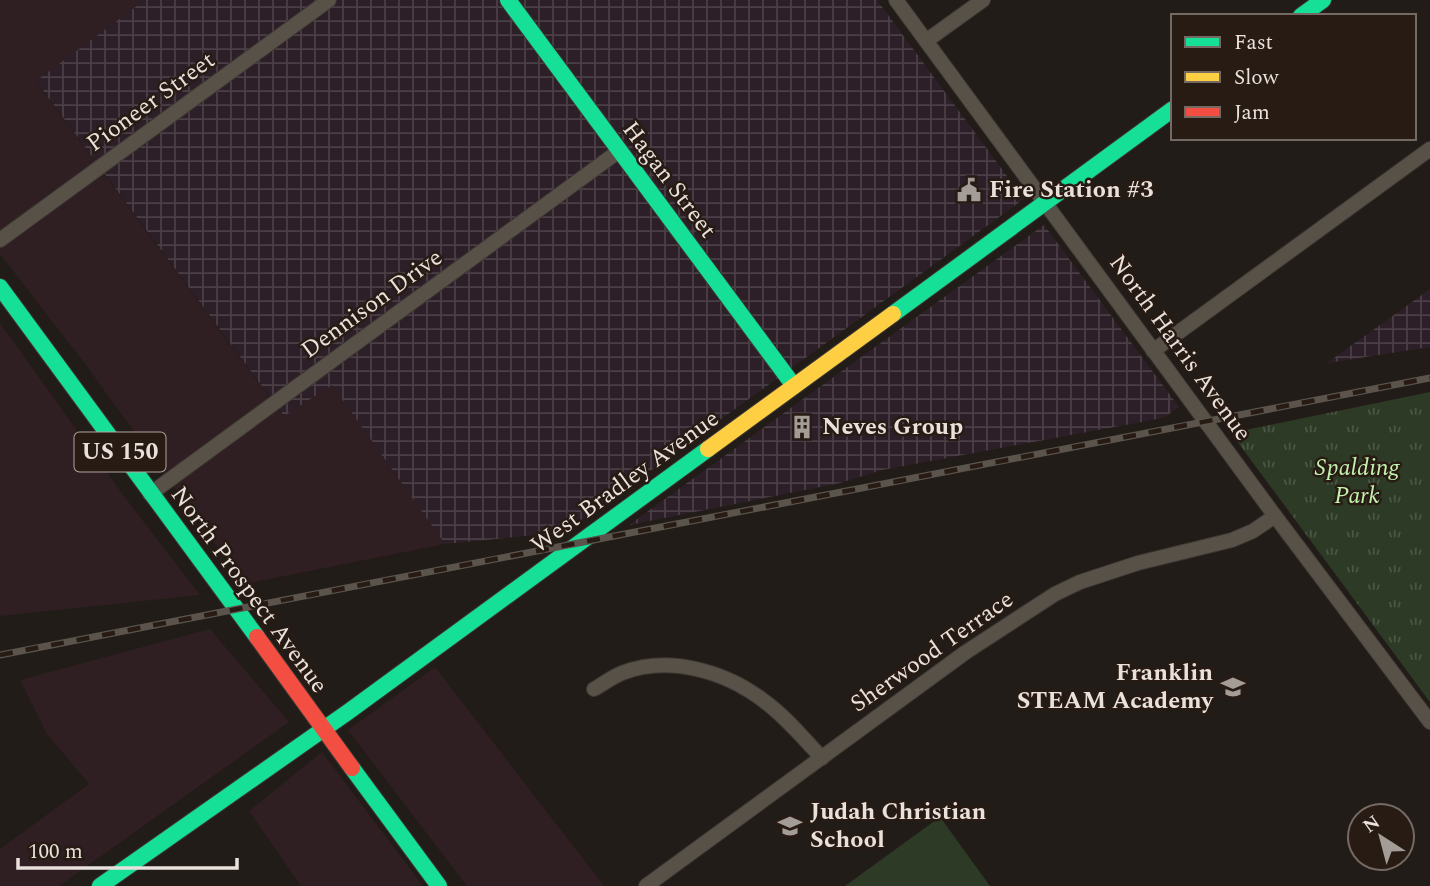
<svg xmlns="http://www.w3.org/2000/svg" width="1430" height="886" font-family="Spectral,serif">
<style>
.commercial{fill:#301f22}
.industrial{fill:url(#industrial-grid)}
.green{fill:#2d3b26}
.park{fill:url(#park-tufts)}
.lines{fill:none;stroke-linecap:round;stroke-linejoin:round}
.street-casing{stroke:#3d3834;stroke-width:16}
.fast-casing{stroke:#3d3834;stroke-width:18}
.slow-casing{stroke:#3d3834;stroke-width:18}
.jam-casing{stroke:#3d3834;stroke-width:18}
.street{stroke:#585147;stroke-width:14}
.fast{stroke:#16e098;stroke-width:16}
.slow{stroke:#ffcf43;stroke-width:16}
.jam{stroke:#f24e42;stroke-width:16}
.rail-casing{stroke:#5a544d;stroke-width:7}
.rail{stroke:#271b13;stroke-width:4.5;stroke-dasharray:13;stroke-linecap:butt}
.labels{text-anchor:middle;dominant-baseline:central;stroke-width:5;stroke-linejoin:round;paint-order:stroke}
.shield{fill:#271b13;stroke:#afa69f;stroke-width:2}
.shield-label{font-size:23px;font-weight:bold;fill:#e9e1db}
.street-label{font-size:24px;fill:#e9e1db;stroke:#271b13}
.poi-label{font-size:24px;font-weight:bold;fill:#e9e1db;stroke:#271b13;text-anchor:start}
.park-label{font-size:24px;font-style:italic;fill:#c3f1ae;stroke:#271b13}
</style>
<defs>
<pattern id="industrial-grid" width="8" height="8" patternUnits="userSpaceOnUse" patternTransform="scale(1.75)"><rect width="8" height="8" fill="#2d1f28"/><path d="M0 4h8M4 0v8" fill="none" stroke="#4b3f47"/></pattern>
<pattern id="park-tufts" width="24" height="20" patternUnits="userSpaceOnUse" patternTransform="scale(1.75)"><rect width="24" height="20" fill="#2d3b26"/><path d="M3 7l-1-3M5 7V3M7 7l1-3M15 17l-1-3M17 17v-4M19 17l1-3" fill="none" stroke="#4b5745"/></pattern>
</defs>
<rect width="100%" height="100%" fill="#221c18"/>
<g class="commercial">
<path d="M0,0H145L36,82L283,416L332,385L445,544L244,584L86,365L0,254Z"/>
<path d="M0,323L126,499L200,595L0,616Z"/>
<path d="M210,629L289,722L59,886H0V849L89,784L47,734L20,680Z"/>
<path d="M435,667L604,886H467L348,730Z"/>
<path d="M322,752L423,886H301L249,811Z"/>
</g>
<g class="industrial">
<path d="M145,0H877L1024,199L566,532L445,544L332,385L284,416L36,81Z"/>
<path d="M1044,225L1179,407L1163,418L882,470L840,483L629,525Z"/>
<path d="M1430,289V347L1327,363Z"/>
</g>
<path class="green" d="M940,817L990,886H845Z"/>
<path class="park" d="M1430,392V702L1231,433Z"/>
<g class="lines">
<g class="street-casing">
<g id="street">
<path d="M896,0L1275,516L1430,722"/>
<path d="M926,41L983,0"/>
<path d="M0,240L329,0"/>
<path d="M1153,351L1430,149"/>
<path d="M150,494L619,151"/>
<path d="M594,689C603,684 612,677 622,673C669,655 725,671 764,701C786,717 803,738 822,758"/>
<path d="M646,886L966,652L1055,594L1080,582L1138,563L1232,540L1253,531L1275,516"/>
</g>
</g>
<g class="fast-casing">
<g id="fast">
<path d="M508,0L794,386"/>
<path d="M1301,16L1323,0"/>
<path d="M0,287L257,637"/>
<path d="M893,314L1173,109"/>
<path d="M352,768L439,886"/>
<path d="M100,886L348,712L708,449"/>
</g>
</g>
<g class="slow-casing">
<path id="slow" d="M708,449L893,314"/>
</g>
<g class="jam-casing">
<path id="jam" d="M257,637L352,768"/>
</g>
<use href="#street" class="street"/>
<use href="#fast" class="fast"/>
<use href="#slow" class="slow"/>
<use href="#jam" class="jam"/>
<g class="rail-casing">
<path id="rail" d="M0,655L1430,378"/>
</g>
<use href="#rail" class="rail"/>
</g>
<defs>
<g id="civic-bare" transform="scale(1.89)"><path d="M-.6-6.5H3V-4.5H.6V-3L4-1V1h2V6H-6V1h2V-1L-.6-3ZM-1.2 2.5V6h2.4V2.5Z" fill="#a39c97" stroke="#271b13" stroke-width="2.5" paint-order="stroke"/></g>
<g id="building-bare" transform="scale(1.89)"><path d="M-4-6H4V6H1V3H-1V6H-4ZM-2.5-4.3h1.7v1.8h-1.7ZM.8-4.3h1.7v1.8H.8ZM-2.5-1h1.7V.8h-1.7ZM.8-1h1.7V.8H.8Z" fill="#a39c97" stroke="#271b13" stroke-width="2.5" paint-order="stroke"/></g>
<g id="school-bare" transform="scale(1.89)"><path d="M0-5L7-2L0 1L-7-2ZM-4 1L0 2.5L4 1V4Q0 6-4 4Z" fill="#a39c97" stroke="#271b13" stroke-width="2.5" paint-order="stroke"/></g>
</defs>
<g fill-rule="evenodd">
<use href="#civic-bare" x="969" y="190"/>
<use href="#building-bare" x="802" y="427"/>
<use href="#school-bare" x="1233" y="687"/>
<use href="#school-bare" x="790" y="826"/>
</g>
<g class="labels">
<rect class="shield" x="74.5" y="432.5" width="91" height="39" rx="5"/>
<g class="shield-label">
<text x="120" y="452">US 150</text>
</g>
<g class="street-label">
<text transform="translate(151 102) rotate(-36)">Pioneer Street</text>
<text transform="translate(669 180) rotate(53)">Hagan Street</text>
<text transform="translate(372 304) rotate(-36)">Dennison Drive</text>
<text transform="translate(1180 348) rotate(54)">North Harris Avenue</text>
<text transform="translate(625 482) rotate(-36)">West Bradley Avenue</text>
<text transform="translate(249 590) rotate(54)">North Prospect Avenue</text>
<text transform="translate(932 652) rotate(-35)">Sherwood Terrace</text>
</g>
<g class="poi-label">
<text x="989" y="190">Fire Station #3</text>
<text x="822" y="427">Neves Group</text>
<text x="1213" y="673" text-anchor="end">Franklin<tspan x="1213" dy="28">STEAM Academy</tspan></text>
<text x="810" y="812">Judah Christian<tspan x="810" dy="28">School</tspan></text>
</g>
<g class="park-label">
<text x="1357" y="468">Spalding<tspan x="1357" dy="28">Park</tspan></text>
</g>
</g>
<rect x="1171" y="14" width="245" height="126" fill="#271b13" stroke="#756a63" stroke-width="2"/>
<rect x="1185" y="37" width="35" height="10" fill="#16e098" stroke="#756a63" stroke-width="2"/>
<text x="1234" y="49" font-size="21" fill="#e9e1db">Fast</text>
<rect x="1185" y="72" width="35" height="10" fill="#ffcf43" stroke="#756a63" stroke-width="2"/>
<text x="1234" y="84" font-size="21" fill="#e9e1db">Slow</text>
<rect x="1185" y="107" width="35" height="10" fill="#f24e42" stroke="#756a63" stroke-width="2"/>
<text x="1234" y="119" font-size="21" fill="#e9e1db">Jam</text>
<g transform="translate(1381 837) rotate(324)"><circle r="33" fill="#271b13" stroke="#756a63" stroke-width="2"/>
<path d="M0-5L12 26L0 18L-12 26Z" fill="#a39c97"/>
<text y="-10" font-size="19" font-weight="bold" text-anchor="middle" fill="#e9e1db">N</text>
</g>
<path d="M18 858v10h219v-10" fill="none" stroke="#e9e1db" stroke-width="3.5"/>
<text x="28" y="858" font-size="21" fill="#e9e1db" stroke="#271b13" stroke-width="5" paint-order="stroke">100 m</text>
</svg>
